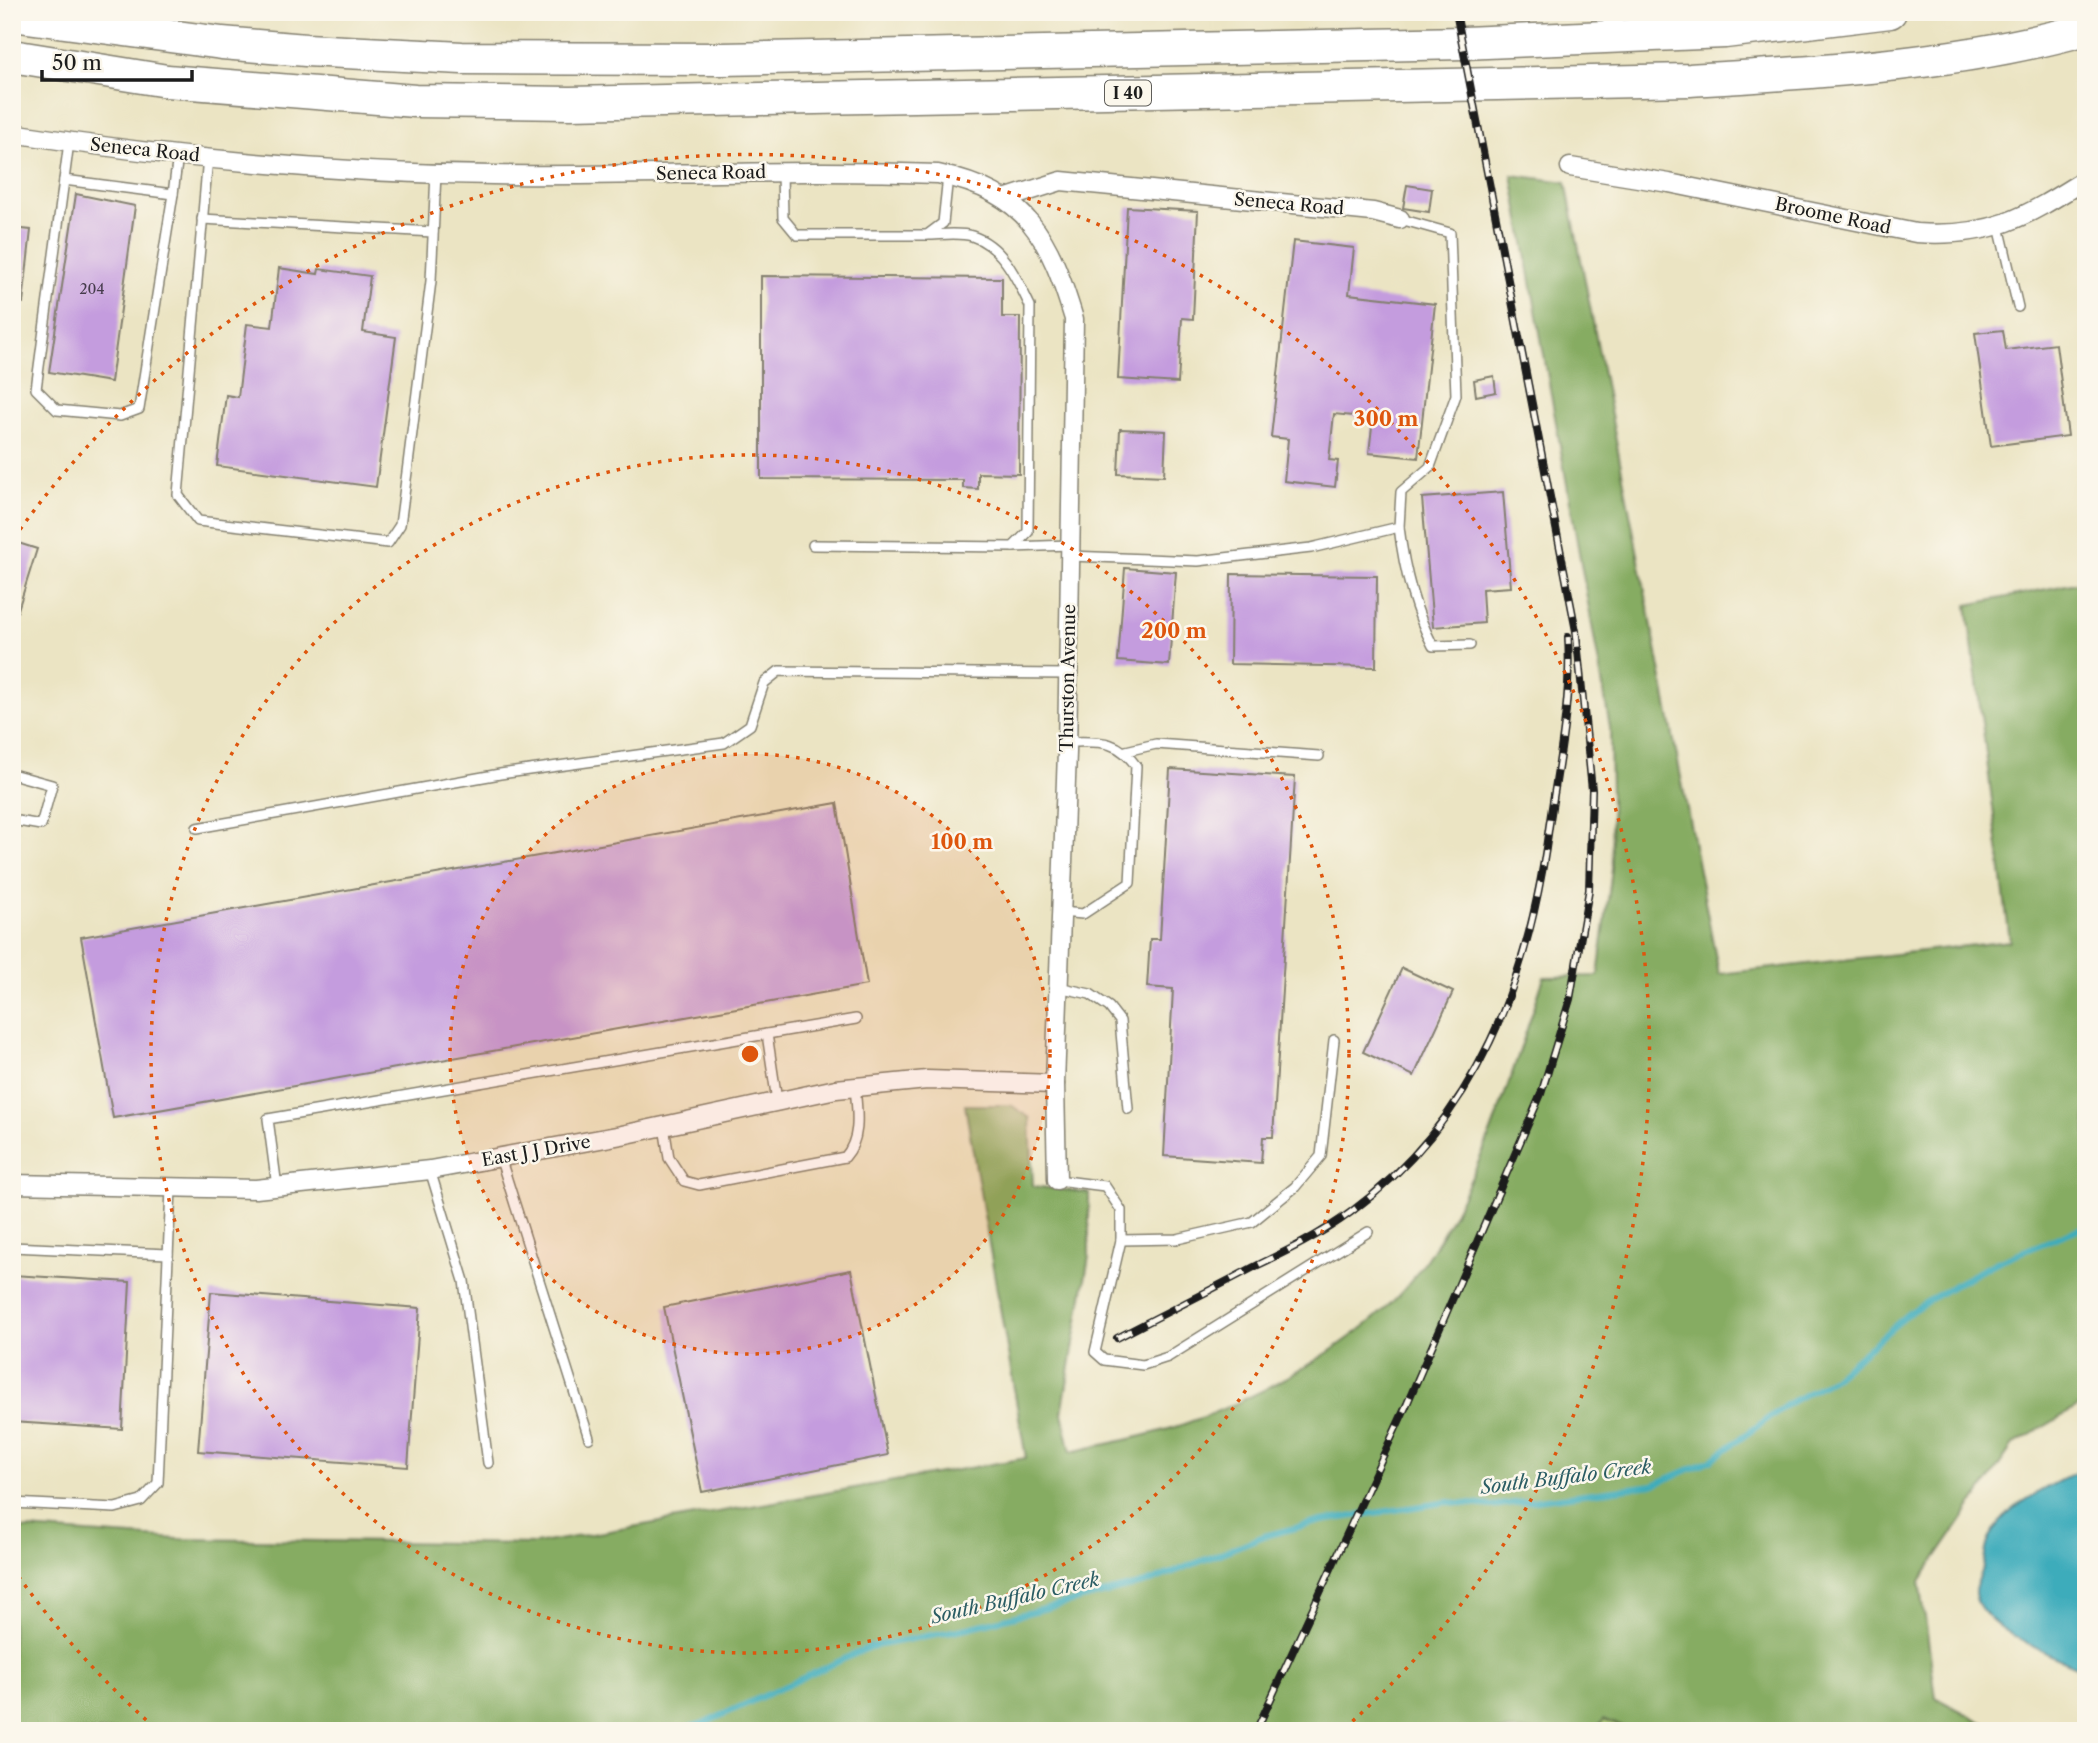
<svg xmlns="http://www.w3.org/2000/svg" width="2098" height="1743" font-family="'Libre Caslon Text',serif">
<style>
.green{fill:#a8c870;stroke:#627246;stroke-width:2}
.forest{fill:#86ac62;stroke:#51643f;stroke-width:2}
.water{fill:#3eacbb;stroke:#2d646c;stroke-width:2}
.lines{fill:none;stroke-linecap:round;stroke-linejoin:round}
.stream{stroke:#3eacbb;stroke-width:6}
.building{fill:#c49cde}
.lane-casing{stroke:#848070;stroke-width:12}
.street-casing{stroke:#848070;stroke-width:21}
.highway-casing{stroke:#848070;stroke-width:35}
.lane{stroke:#fff;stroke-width:9}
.street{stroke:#fff;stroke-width:18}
.highway{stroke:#fff;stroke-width:32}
.rail-casing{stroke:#1c1c1c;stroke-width:8}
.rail{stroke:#fbf7ec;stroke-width:5;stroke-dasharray:16;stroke-linecap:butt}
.ring{fill:none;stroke:#de560d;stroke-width:3.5;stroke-dasharray:3.5 7}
.labels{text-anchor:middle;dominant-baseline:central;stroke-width:5;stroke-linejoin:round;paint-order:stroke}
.number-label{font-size:14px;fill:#463c4c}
.shield{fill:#fbf7ec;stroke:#5f5e5a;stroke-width:2}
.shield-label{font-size:16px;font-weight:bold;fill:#1c1c1c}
.street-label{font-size:18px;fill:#1c1c1c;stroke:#fbf7ec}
.water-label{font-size:19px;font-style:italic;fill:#2b5d64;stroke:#fbf7ec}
.centre{fill:#de560d;stroke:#fbf7ec;stroke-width:3.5}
.ring-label{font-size:21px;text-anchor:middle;font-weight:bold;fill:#de560d;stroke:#fbf7ec;stroke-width:5;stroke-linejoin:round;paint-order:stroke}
</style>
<rect width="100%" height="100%" fill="#fbf7ec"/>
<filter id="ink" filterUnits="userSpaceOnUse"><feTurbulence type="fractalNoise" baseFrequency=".0143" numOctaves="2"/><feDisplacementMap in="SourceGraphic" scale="14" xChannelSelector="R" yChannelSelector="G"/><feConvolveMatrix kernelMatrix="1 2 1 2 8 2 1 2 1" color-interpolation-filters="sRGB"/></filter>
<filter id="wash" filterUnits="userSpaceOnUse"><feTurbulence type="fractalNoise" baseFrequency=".00686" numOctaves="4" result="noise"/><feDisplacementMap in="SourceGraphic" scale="28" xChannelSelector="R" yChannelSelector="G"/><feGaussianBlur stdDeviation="1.57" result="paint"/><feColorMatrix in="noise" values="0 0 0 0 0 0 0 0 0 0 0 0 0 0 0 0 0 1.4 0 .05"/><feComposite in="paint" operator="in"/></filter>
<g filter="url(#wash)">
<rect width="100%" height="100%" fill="#ebe4c3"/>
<path class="green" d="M1604,1719L1633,1731H1594Z"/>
<path class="forest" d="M1512,175L1566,182L1719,974L2010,941L1967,605L2086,581V1402L2013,1445L1920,1581L1936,1698L1999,1731H1633L1604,1719L1594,1731H12V1528L178,1539L535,1544L1026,1458L965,1105H1011L1030,1118L1033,1186L1089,1193V1256L1062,1413L1071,1452C1108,1443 1148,1437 1184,1424C1257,1399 1368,1339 1414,1277C1479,1189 1510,1080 1544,977L1598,976L1612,869L1610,727Z"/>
<path class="water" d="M2086,1467V1670C2058,1659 1976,1626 1975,1592C1975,1584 1982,1575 1983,1567C1985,1558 1985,1548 1989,1540C2005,1503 2052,1486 2086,1467Z"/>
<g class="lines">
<path class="stream" d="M677,1731L707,1722L870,1647L968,1628L1146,1583L1264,1536L1322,1521L1448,1502L1492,1506L1653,1485L1711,1460L1788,1404L1831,1380L1912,1311L1954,1285L1999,1261L2086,1226"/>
</g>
<g id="blocks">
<g class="building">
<path d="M1407,185L1432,189L1429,212L1403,208Z"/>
<path d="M76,194L135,206L111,382L49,372Z"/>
<path d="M1127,207L1198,211L1193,319L1182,318L1178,383L1118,379Z"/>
<path d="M12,228L31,230L23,303L12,302Z"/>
<path d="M1293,241L1354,248L1349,294L1435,304L1418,458L1369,453L1373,418L1334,414L1329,460L1338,461L1335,487L1284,481L1288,439L1271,437Z"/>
<path d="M279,268L318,274L319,269L370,276L363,332L396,337L376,487L217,466L226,395L238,397L247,324L272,327Z"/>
<path d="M761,276L1002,278V317H1020L1019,474L978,473V489L963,488V480L761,479Z"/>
<path d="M2003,330L2006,350L2056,344L2068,436L1991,446L1975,333Z"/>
<path d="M1494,376L1496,392L1476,396L1474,380Z"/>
<path d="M1120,429L1166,431L1164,476L1118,474Z"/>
<path d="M1503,492L1511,587L1482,589L1484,623L1433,627L1422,498Z"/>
<path d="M12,541L37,549L16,616L12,615Z"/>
<path d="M1125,568L1176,572L1169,665L1118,661Z"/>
<path d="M1231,574L1377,576L1376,667L1230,664Z"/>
<path d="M1170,769L1295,777L1273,1137H1263L1261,1163L1164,1156L1173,989L1147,987L1150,939H1160Z"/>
<path d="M837,803L867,985L113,1118L81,937Z"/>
<path d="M1402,968L1453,992L1414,1076L1363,1052Z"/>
<path d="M851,1270L888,1455L702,1492L664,1307Z"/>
<path d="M12,1275L130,1282L122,1429L12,1422Z"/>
<path d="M211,1292L420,1308L408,1467L198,1451Z"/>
</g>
</g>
</g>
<g filter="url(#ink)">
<use href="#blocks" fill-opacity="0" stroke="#848070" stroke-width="2"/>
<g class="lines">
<g class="lane-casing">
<g id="lane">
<path d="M69,142L64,180L173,194L178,155"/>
<path d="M208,157L178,495L198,521L388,543L400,525L407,472L431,281L436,173"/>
<path d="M782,172L783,218L797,235H927L943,223L948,176"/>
<path d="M64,180L36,389L57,410L120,416L139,409L173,194"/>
<path d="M202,219L433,232"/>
<path d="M1999,226L2018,307"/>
<path d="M1399,527C1404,569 1413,608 1433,646L1470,645"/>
<path d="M813,545L1013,547L1028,532L1030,306C1017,279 1003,246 972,236C959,232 941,235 927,235"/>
<path d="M1013,547L1070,545"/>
<path d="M1070,556L1198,561L1311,548L1399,527L1401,492L1430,467L1456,395L1450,233L1400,219"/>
<path d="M1126,751L1156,744L1319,756"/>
<path d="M12,774L52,785L41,825L12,820"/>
<path d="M197,828L500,774L724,743L750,725L764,683L779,671L1068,674"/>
<path d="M1061,912L1083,914L1130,883L1136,766C1117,738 1098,742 1067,742"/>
<path d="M1058,987L1090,994L1109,1007L1120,1021L1128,1109"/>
<path d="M767,1034L856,1019"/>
<path d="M664,1126L669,1158L684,1181L699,1185L845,1157C862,1138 857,1111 855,1087"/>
<path d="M500,1157L589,1438"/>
<path d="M430,1170L464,1281L488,1463"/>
<path d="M1057,1180L1105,1186L1121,1210V1240L1177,1239L1252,1222L1295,1187L1321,1156L1334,1040"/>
<path d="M277,1187L268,1119L767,1034L777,1101"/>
<path d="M1121,1240L1095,1352L1104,1360L1143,1365L1168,1357L1368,1232"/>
<path d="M12,1247L168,1254"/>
<path d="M12,1503L115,1508L141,1501L158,1483L171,1189"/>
</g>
</g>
<g class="street-casing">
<g id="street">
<path d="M12,133C170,158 333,173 493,175C641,177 790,168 938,174C1028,193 1049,237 1074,319L1067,752L1055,1084L1057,1180"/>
<path d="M1570,167L1669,183L1916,233C1991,238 2024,218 2086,179"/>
<path d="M1004,199L1061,181L1373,212L1400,219"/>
<path d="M12,1184L256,1189L430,1170L622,1135L836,1089L927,1080L1055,1084"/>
</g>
</g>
<g class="highway-casing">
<g id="highway">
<path d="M12,15L222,43L306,50L462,58L722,59L1464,43L1725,32L1890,12"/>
<path d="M12,56L167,81L415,101L570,103L1690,80C1822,72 1958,65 2086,29"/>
</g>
</g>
<use href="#lane" class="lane"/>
<use href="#street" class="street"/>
<use href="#highway" class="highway"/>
<g class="rail-casing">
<g id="rail">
<path d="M1117,1338C1163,1314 1209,1291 1254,1267C1287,1251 1322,1234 1351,1212C1478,1118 1529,979 1549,827C1558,765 1572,700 1568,637"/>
<path d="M1256,1731L1407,1404L1541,1094L1570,999L1589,890L1592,790L1576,631L1456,12"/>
</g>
</g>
<use href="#rail" class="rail"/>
</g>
</g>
<circle cx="750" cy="1054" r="300" fill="#de560d" fill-opacity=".12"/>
<g class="ring">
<circle cx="750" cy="1054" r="300"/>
<circle cx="750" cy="1054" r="599"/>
<path d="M154 1727A899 899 0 0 1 14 1570M14 538A899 899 0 1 1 1346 1727"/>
</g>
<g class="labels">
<g class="number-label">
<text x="92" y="289">204</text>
</g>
<rect class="shield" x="1105" y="80.5" width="46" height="25" rx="5"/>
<g class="shield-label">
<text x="1128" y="93">I 40</text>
</g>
<g class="street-label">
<text transform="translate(145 150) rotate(6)">Seneca Road</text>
<text transform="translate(711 173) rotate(-1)">Seneca Road</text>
<text transform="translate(1289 204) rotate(5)">Seneca Road</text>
<text transform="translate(1833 216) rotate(12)">Broome Road</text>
<text transform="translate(1068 678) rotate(-89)">Thurston Avenue</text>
<text transform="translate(536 1151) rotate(-10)">East J J Drive</text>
</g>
<g class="water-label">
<text transform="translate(1566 1477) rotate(-7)">South Buffalo Creek</text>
<text transform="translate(1015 1598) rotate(-13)">South Buffalo Creek</text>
</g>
</g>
<circle cx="750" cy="1054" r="10" class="centre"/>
<g class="ring-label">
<text x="1386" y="426">300 m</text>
<text x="1174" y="638">200 m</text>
<text x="962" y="849">100 m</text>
</g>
<rect width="2098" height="1743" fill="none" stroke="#fbf7ec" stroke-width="42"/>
<path d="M42 70v10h150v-10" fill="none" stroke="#1c1c1c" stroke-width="3.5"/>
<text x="52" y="70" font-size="21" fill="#1c1c1c" stroke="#fbf7ec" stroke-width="5" paint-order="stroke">50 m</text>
</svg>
